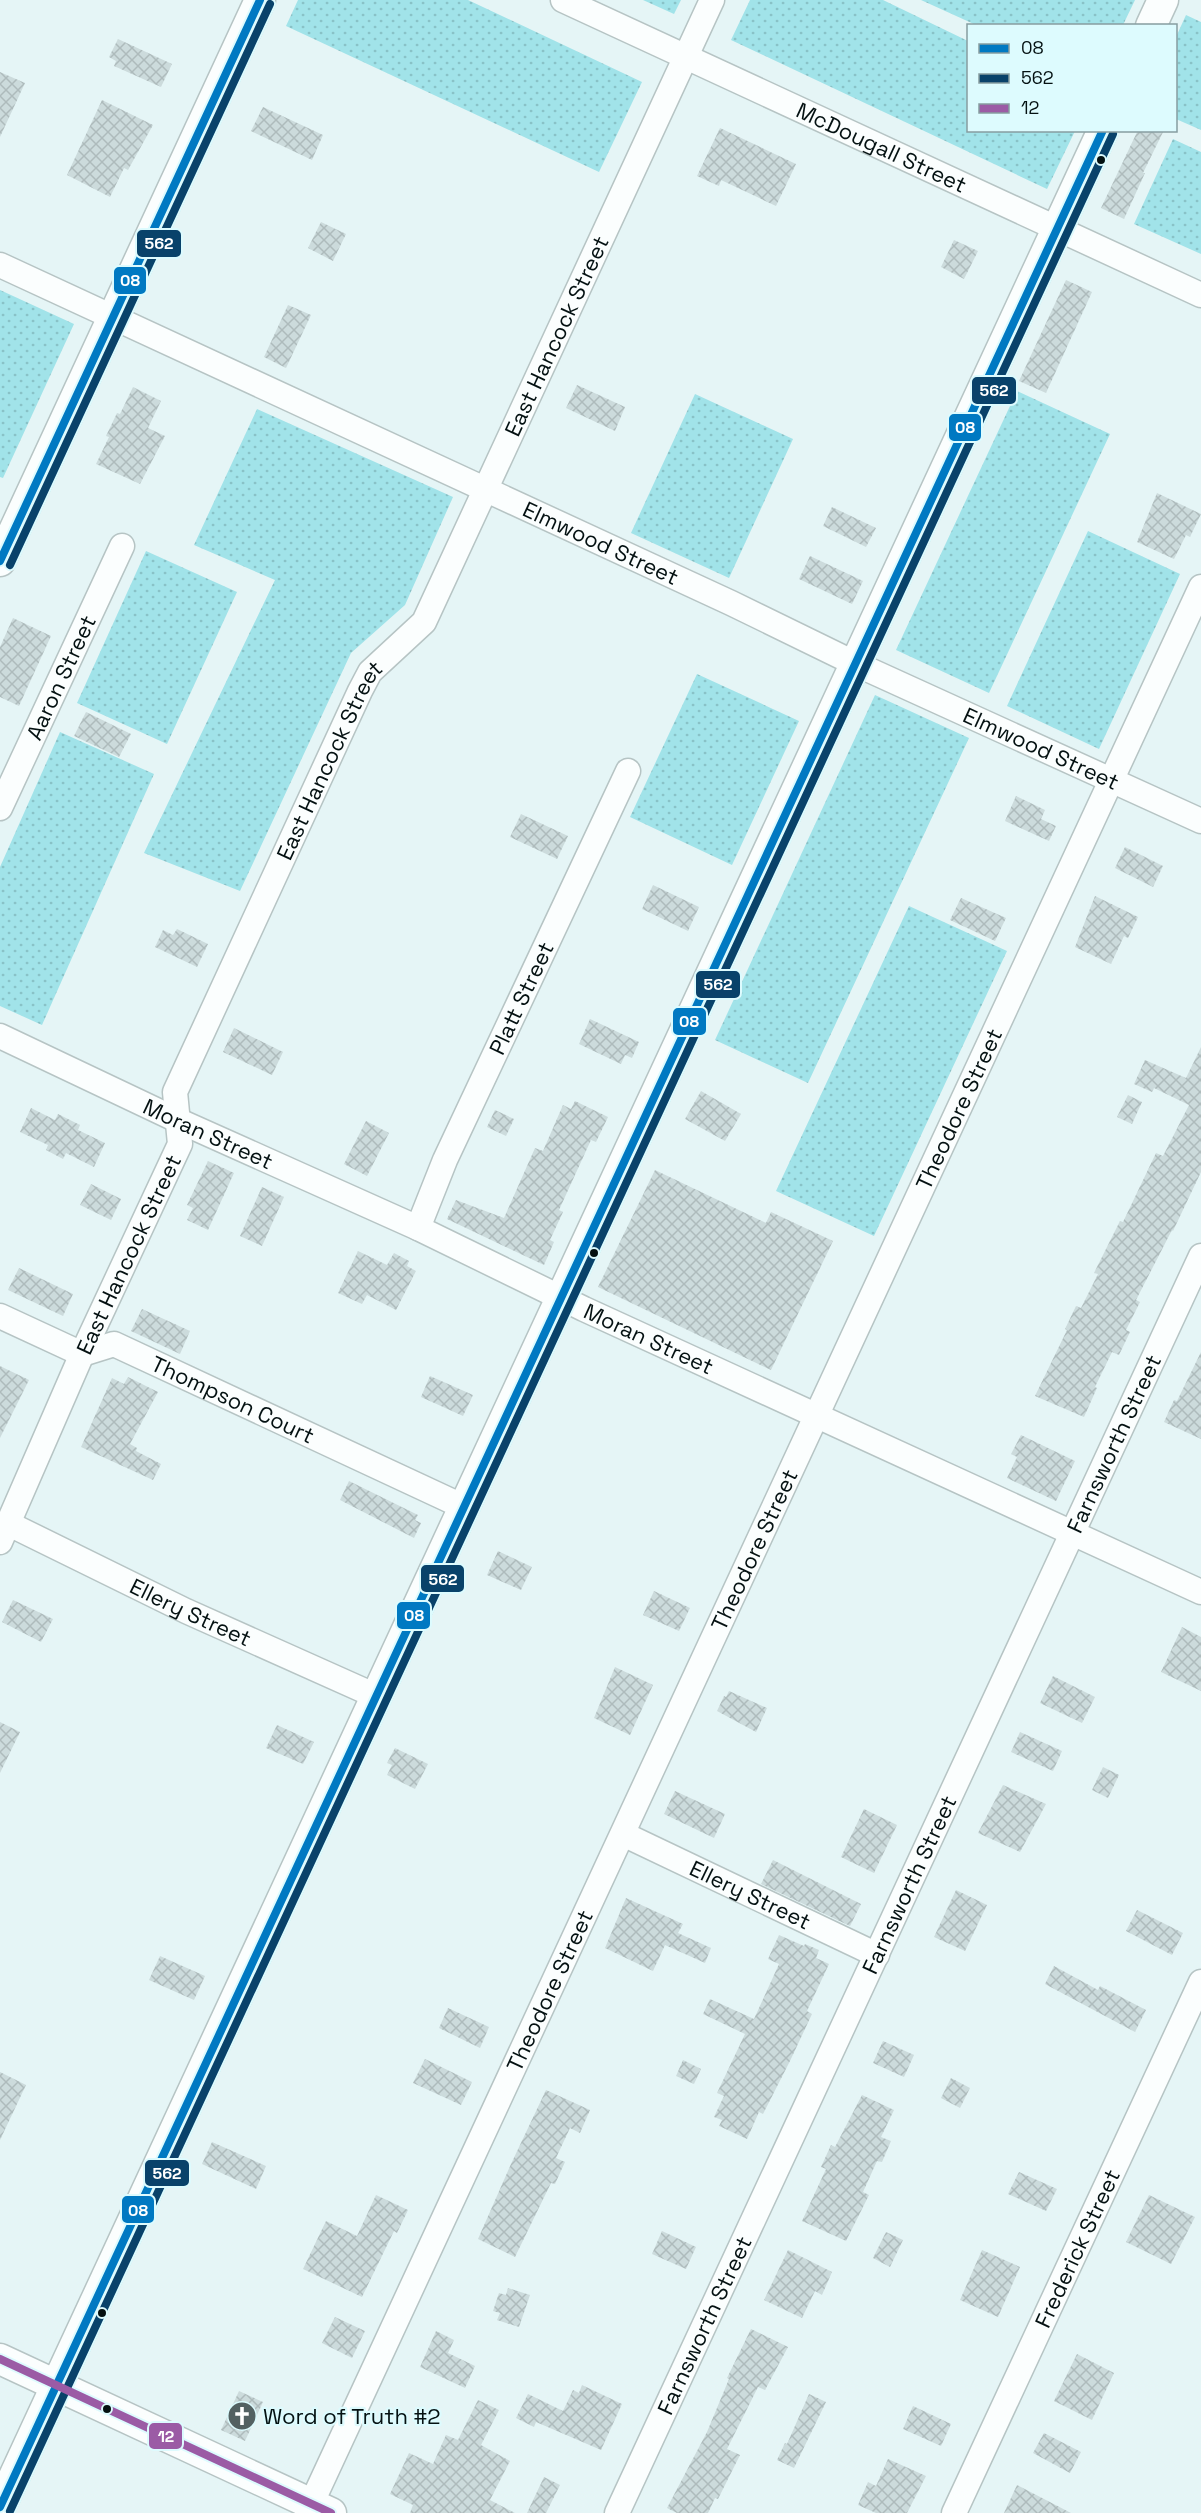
<svg xmlns="http://www.w3.org/2000/svg" width="1201" height="2513" font-family="'Space Grotesk',sans-serif">
<style>
.grass{fill:url(#grass-dots)}
.building{fill:url(#building-cross-hatch)}
.lines{fill:none;stroke-linecap:round;stroke-linejoin:round}
.minor-casing{stroke:#b6c4c4;stroke-width:27}
.major-casing{stroke:#b6c4c4;stroke-width:33}
.minor{stroke:#fbfefe;stroke-width:24}
.major{stroke:#fbfefe;stroke-width:30}
.bus-1-casing{stroke:#ddfbfe;stroke-width:12}
.bus-2-casing{stroke:#ddfbfe;stroke-width:12}
.bus-3-casing{stroke:#ddfbfe;stroke-width:12}
.bus-1{stroke:#0079c2;stroke-width:8}
.bus-2{stroke:#09426a;stroke-width:8}
.bus-3{stroke:#9b5ba5;stroke-width:8}
.bus-dot{fill:#041112;stroke:#ddfbfe;stroke-width:2}
.labels{text-anchor:middle;dominant-baseline:central;stroke-width:4.5;stroke-linejoin:round;paint-order:stroke}
.street-label{font-size:22px;fill:#041112;stroke:#ddfbfe}
.poi-label{font-size:22px;fill:#041112;stroke:#ddfbfe;text-anchor:start}
.line-badge{stroke:#ddfbfe;stroke-width:2}
.badge-label{font-size:16px;text-anchor:middle;font-weight:bold;fill:#fff}
</style>
<defs>
<pattern id="grass-dots" width="8" height="8" patternUnits="userSpaceOnUse" patternTransform="scale(1.5)"><rect width="8" height="8" fill="#a1e3e9"/><path d="M2 2h.1M6 6h.1" fill="none" stroke="#89c2c7" stroke-width="1.8" stroke-linecap="round"/></pattern>
<pattern id="building-cross-hatch" width="8" height="8" patternUnits="userSpaceOnUse" patternTransform="scale(1.5)"><rect width="8" height="8" fill="#ccdbdc"/><path d="M0 0l8 8M0 8l8-8" fill="none" stroke="#aebbbc"/></pattern>
</defs>
<rect width="100%" height="100%" fill="#e5f5f6"/>
<g class="grass">
<path d="M298,0H468L642,82L599,172L286,26Z"/>
<path d="M643,0H681L674,14Z"/>
<path d="M750,0H883L968,41V130L1075,131L1047,189L731,40Z"/>
<path d="M921,0H1135L1123,25H976Z"/>
<path d="M1186,15L1201,22V130L1176,119V37Z"/>
<path d="M1173,139L1201,152V254L1134,224Z"/>
<path d="M0,290L74,324L3,478L0,477Z"/>
<path d="M1017,391L1110,434L989,693L896,650Z"/>
<path d="M695,394L793,439L729,578L631,533Z"/>
<path d="M257,409L453,497L405,605L351,653L240,891L144,853L275,580L194,545Z"/>
<path d="M1088,531L1180,574L1099,749L1007,706Z"/>
<path d="M146,551L237,592L167,744L77,703Z"/>
<path d="M697,674L799,721L732,865L630,817Z"/>
<path d="M875,695L969,738L808,1083L715,1040Z"/>
<path d="M60,732L154,774L42,1025L0,1006V867Z"/>
<path d="M909,906L1007,951L874,1236L776,1191Z"/>
</g>
<g class="building">
<path d="M118,39L172,64L161,87L114,66L116,61L109,57Z"/>
<path d="M0,72L25,83L0,137Z"/>
<path d="M102,100L153,125L128,170L124,168L110,197L67,175Z"/>
<path d="M263,107L323,135L312,160L251,131Z"/>
<path d="M720,128L796,164L776,206L721,180L719,186L697,176Z"/>
<path d="M1138,130H1164L1143,173H1145L1124,219L1101,208Z"/>
<path d="M321,222L346,234L333,261L308,248Z"/>
<path d="M954,240L978,251L964,279L941,267Z"/>
<path d="M1066,280L1092,292L1046,393L1019,381Z"/>
<path d="M288,305L311,315L286,368L264,357Z"/>
<path d="M577,385L625,407L615,431L566,408Z"/>
<path d="M133,387L161,401L148,428L165,436L140,484L96,464L109,437L106,436L117,413L120,414Z"/>
<path d="M1157,493L1201,514L1190,537L1186,535L1174,559L1137,542Z"/>
<path d="M832,507L876,528L866,547L823,526Z"/>
<path d="M810,556L863,581L852,604L799,579Z"/>
<path d="M13,618L51,636L19,706L0,697V647Z"/>
<path d="M86,712L131,734L119,757L74,736Z"/>
<path d="M1016,796L1045,810L1041,819L1056,826L1049,841L1005,821Z"/>
<path d="M521,814L568,836L557,859L510,837Z"/>
<path d="M1125,847L1163,866L1153,887L1115,868Z"/>
<path d="M653,885L699,907L688,931L642,909Z"/>
<path d="M1095,896L1138,917L1128,938L1124,936L1111,964L1075,947Z"/>
<path d="M961,898L1006,918L995,941L950,920Z"/>
<path d="M177,929L208,944L197,967L155,947L163,930L173,935Z"/>
<path d="M590,1019L639,1042L632,1058L625,1055L621,1064L579,1044Z"/>
<path d="M234,1028L283,1052L272,1075L223,1052Z"/>
<path d="M1201,1047V1172L1173,1231L1172,1230L1136,1300L1140,1302L1126,1330L1130,1332L1119,1355L1112,1352L1095,1387L1097,1388L1084,1417L1035,1396L1067,1330L1065,1329L1076,1306L1081,1308L1098,1274L1094,1273L1120,1221L1123,1222L1156,1153L1163,1156L1189,1105L1154,1088L1152,1092L1134,1084L1145,1060L1186,1078Z"/>
<path d="M701,1091L741,1114L725,1141L685,1119Z"/>
<path d="M1128,1095L1142,1102L1132,1124L1117,1117Z"/>
<path d="M575,1101L608,1117L596,1142L591,1140L559,1210L563,1212L550,1240L554,1242L544,1265L447,1219L456,1200L504,1218L535,1148L543,1151L563,1105L571,1109Z"/>
<path d="M31,1108L55,1120L58,1114L80,1125L78,1130L105,1143L94,1167L66,1153L63,1159L46,1150L48,1145L20,1132Z"/>
<path d="M495,1110L514,1119L506,1136L487,1127Z"/>
<path d="M366,1121L389,1133L367,1176L344,1164Z"/>
<path d="M208,1161L234,1173L208,1230L187,1220L193,1208L187,1205Z"/>
<path d="M655,1170L766,1223L771,1212L833,1241L771,1370L598,1287Z"/>
<path d="M91,1184L121,1199L111,1220L80,1205Z"/>
<path d="M262,1187L284,1197L262,1246L240,1236Z"/>
<path d="M358,1251L387,1265L394,1253L409,1261L407,1266L416,1271L396,1310L367,1295L362,1304L338,1293Z"/>
<path d="M19,1268L73,1294L63,1316L8,1290Z"/>
<path d="M142,1309L190,1331L180,1354L131,1331Z"/>
<path d="M1201,1352V1439L1164,1422L1174,1400L1177,1401Z"/>
<path d="M0,1366L29,1380L0,1438Z"/>
<path d="M430,1376L473,1395L463,1416L421,1397Z"/>
<path d="M128,1377L158,1392L130,1444L137,1448L136,1451L161,1464L153,1480L81,1447L112,1378L124,1384Z"/>
<path d="M1021,1435L1075,1461L1056,1501L1007,1478L1017,1457L1011,1454Z"/>
<path d="M349,1481L418,1515L415,1520L421,1523L414,1538L340,1500Z"/>
<path d="M498,1551L532,1567L521,1590L487,1575Z"/>
<path d="M654,1591L690,1608L679,1631L643,1615Z"/>
<path d="M13,1600L53,1619L41,1642L2,1622Z"/>
<path d="M1182,1627L1201,1637V1691L1161,1672Z"/>
<path d="M615,1667L653,1685L630,1735L594,1718Z"/>
<path d="M1053,1676L1095,1697L1082,1723L1040,1703Z"/>
<path d="M729,1691L767,1708L756,1732L717,1711L724,1696L726,1697Z"/>
<path d="M0,1722L20,1732L0,1773Z"/>
<path d="M277,1725L314,1742L303,1764L266,1748Z"/>
<path d="M1020,1732L1062,1751L1053,1771L1011,1752Z"/>
<path d="M395,1748L428,1764L415,1789L387,1775L392,1765L387,1763Z"/>
<path d="M1103,1767L1119,1775L1108,1798L1092,1790Z"/>
<path d="M1003,1785L1046,1804L1020,1852L978,1833Z"/>
<path d="M675,1791L725,1814L714,1838L664,1814Z"/>
<path d="M864,1809L897,1825L874,1873L841,1857Z"/>
<path d="M773,1860L861,1904L850,1926L761,1884Z"/>
<path d="M956,1890L987,1905L965,1951L934,1937Z"/>
<path d="M626,1898L683,1924L678,1933L711,1948L705,1963L665,1945L653,1971L605,1948Z"/>
<path d="M1137,1910L1183,1933L1172,1955L1126,1931Z"/>
<path d="M779,1935L804,1946L805,1944L819,1950L816,1958L829,1964L807,2011L812,2014L790,2061L763,2114L759,2112L747,2139L719,2126L722,2120L714,2117L724,2096L717,2093L745,2034L703,2014L710,1999L754,2019L779,1964L768,1959Z"/>
<path d="M160,1956L205,1976L194,2000L149,1980Z"/>
<path d="M1054,1966L1098,1990L1100,1986L1146,2010L1135,2032L1045,1984Z"/>
<path d="M448,2008L489,2027L480,2048L439,2028Z"/>
<path d="M883,2041L914,2055L904,2077L873,2063Z"/>
<path d="M425,2059L472,2082L461,2105L413,2083Z"/>
<path d="M683,2060L701,2069L694,2084L676,2076Z"/>
<path d="M0,2072L26,2085L0,2140Z"/>
<path d="M951,2078L970,2088L960,2108L941,2098Z"/>
<path d="M546,2090L590,2110L580,2133L570,2128L556,2158L565,2162L555,2184L551,2183L515,2257L478,2239L511,2164Z"/>
<path d="M862,2095L894,2110L881,2137L891,2141L882,2162L877,2161L863,2192L869,2195L846,2241L802,2221L826,2169L821,2167L831,2145L835,2147Z"/>
<path d="M212,2142L266,2166L256,2189L202,2164Z"/>
<path d="M1019,2172L1057,2189L1046,2211L1008,2194Z"/>
<path d="M376,2195L408,2210L397,2233L394,2231L362,2297L303,2269L326,2221L357,2236Z"/>
<path d="M1149,2195L1195,2217L1171,2264L1126,2242Z"/>
<path d="M662,2231L696,2247L686,2269L652,2254Z"/>
<path d="M886,2232L903,2240L890,2267L873,2258Z"/>
<path d="M788,2250L832,2272L822,2295L815,2291L802,2318L764,2300Z"/>
<path d="M982,2250L1020,2267L998,2317L960,2300Z"/>
<path d="M508,2288L530,2295L519,2327L497,2320L500,2313L493,2311L499,2293L506,2295Z"/>
<path d="M335,2317L365,2331L352,2358L322,2343Z"/>
<path d="M751,2329L788,2347L765,2390L758,2387L727,2449L740,2455L718,2499L715,2498L708,2513H677L667,2508L707,2432L729,2379L727,2378Z"/>
<path d="M436,2331L454,2340L448,2353L475,2366L465,2388L420,2367Z"/>
<path d="M1077,2354L1114,2373L1092,2420L1054,2401Z"/>
<path d="M582,2385L622,2404L601,2450L536,2422L534,2427L516,2418L528,2394L563,2411L573,2390L579,2393Z"/>
<path d="M239,2391L263,2402L245,2441L221,2430Z"/>
<path d="M809,2394L826,2402L794,2468L777,2460L785,2443L787,2444Z"/>
<path d="M478,2400L499,2410L481,2445L510,2461L490,2500L515,2513H410L413,2505L390,2494L409,2453L433,2464L446,2435L458,2440Z"/>
<path d="M913,2406L951,2424L941,2446L903,2429Z"/>
<path d="M1044,2433L1081,2452L1070,2473L1033,2453Z"/>
<path d="M888,2459L926,2476L907,2513H876L858,2505L868,2482L876,2486Z"/>
<path d="M544,2477L560,2485L546,2513H527Z"/>
<path d="M1017,2485L1071,2513H1004Z"/>
</g>
<g class="lines">
<g class="minor-casing">
<g id="minor">
<path id="s1" d="M563,0L1201,295"/>
<path id="s2" d="M0,265L731,603L856,664L1201,821"/>
<path id="s3" d="M0,808L122,546"/>
<path id="s4" d="M0,1036L177,1120L418,1228L584,1309L1201,1592"/>
<path id="s5" d="M418,1228L445,1160L628,771"/>
<path id="s6" d="M0,1316L82,1354L114,1344L464,1507"/>
<path id="s7" d="M9,1524L186,1611L376,1696"/>
<path id="s8" d="M0,1542L82,1354L180,1144L175,1092L360,691L370,672L424,622L712,0"/>
<path id="s9" d="M623,1834L877,1955"/>
<path id="s10" d="M307,2513L1201,587"/>
<path id="s11" d="M617,2513L1201,1256"/>
<path id="s12" d="M954,2513L1201,1982"/>
</g>
</g>
<g class="major-casing">
<g id="major">
<path d="M1151,26L1163,0"/>
<path d="M0,561L260,0"/>
<path d="M0,2359L331,2513"/>
<path d="M0,2507L1103,130"/>
</g>
</g>
<use href="#minor" class="minor"/>
<use href="#major" class="major"/>
<g class="bus-1-casing">
<g id="bus-1">
<path d="M0,561L260,0"/>
<path d="M0,2507L1103,130"/>
</g>
</g>
<g class="bus-2-casing">
<g id="bus-2">
<path d="M10,565L270,4"/>
<path d="M10,2511L1113,134"/>
</g>
</g>
<g class="bus-3-casing">
<path id="bus-3" d="M0,2359L331,2513"/>
</g>
<use href="#bus-1" class="bus-1"/>
<use href="#bus-2" class="bus-2"/>
<use href="#bus-3" class="bus-3"/>
</g>
<defs>
<g id="church-disc" transform="scale(1.5)"><circle r="9.5" fill="#536162" stroke="#ddfbfe"/><path d="M-1.2-6h2.4v3.5h3.3v2.4h-3.3V6h-2.4V-.1h-3.3v-2.4h3.3Z" fill="#fff"/></g>
</defs>
<g fill-rule="evenodd">
<use href="#church-disc" x="242" y="2416"/>
</g>
<g class="bus-dot">
<circle cx="1101" cy="160" r="5"/>
<circle cx="594" cy="1253" r="5"/>
<circle cx="102" cy="2313" r="5"/>
<circle cx="107" cy="2409" r="5"/>
</g>
<g class="labels">
<g class="street-label">
<text stroke="none"><textPath href="#s1" startOffset="351">McDougall Street</textPath></text>
<text stroke="none"><textPath href="#s8" startOffset="1341">East Hancock Street</textPath></text>
<text stroke="none"><textPath href="#s2" startOffset="662">Elmwood Street</textPath></text>
<text stroke="none"><textPath href="#s3" startOffset="144">Aaron Street</textPath></text>
<text stroke="none"><textPath href="#s2" startOffset="1148">Elmwood Street</textPath></text>
<text stroke="none"><textPath href="#s8" startOffset="855">East Hancock Street</textPath></text>
<text stroke="none"><textPath href="#s5" startOffset="252">Platt Street</textPath></text>
<text stroke="none"><textPath href="#s10" startOffset="1548">Theodore Street</textPath></text>
<text stroke="none"><textPath href="#s4" startOffset="230">Moran Street</textPath></text>
<text stroke="none"><textPath href="#s8" startOffset="315">East Hancock Street</textPath></text>
<text stroke="none"><textPath href="#s4" startOffset="716">Moran Street</textPath></text>
<text stroke="none"><textPath href="#s6" startOffset="255">Thompson Court</textPath></text>
<text stroke="none"><textPath href="#s11" startOffset="1179">Farnsworth Street</textPath></text>
<text stroke="none"><textPath href="#s10" startOffset="1062">Theodore Street</textPath></text>
<text stroke="none"><textPath href="#s7" startOffset="202">Ellery Street</textPath></text>
<text stroke="none"><textPath href="#s11" startOffset="693">Farnsworth Street</textPath></text>
<text stroke="none"><textPath href="#s9" startOffset="141">Ellery Street</textPath></text>
<text stroke="none"><textPath href="#s10" startOffset="576">Theodore Street</textPath></text>
<text stroke="none"><textPath href="#s12" startOffset="292">Frederick Street</textPath></text>
<text stroke="none"><textPath href="#s11" startOffset="207">Farnsworth Street</textPath></text>
</g>
<g class="poi-label">
<text x="263" y="2416">Word of Truth #2</text>
</g>
</g>
<g class="line-badge">
<rect x="136" y="229" width="46" height="29" rx="6" fill="#09426a"/>
<rect x="113" y="266" width="34" height="29" rx="6" fill="#0079c2"/>
<rect x="971" y="376" width="46" height="29" rx="6" fill="#09426a"/>
<rect x="948" y="413" width="34" height="29" rx="6" fill="#0079c2"/>
<rect x="695" y="970" width="46" height="29" rx="6" fill="#09426a"/>
<rect x="672" y="1007" width="35" height="29" rx="6" fill="#0079c2"/>
<rect x="420" y="1564" width="45" height="29" rx="6" fill="#09426a"/>
<rect x="396" y="1601" width="35" height="29" rx="6" fill="#0079c2"/>
<rect x="144" y="2159" width="46" height="28" rx="6" fill="#09426a"/>
<rect x="121" y="2195" width="34" height="29" rx="6" fill="#0079c2"/>
<rect x="148" y="2422" width="35" height="28" rx="6" fill="#9b5ba5"/>
</g>
<g class="badge-label">
<text x="159" y="249">562</text>
<text x="130" y="286">08</text>
<text x="994" y="396">562</text>
<text x="965" y="433">08</text>
<text x="718" y="990">562</text>
<text x="689" y="1027">08</text>
<text x="443" y="1585">562</text>
<text x="414" y="1621">08</text>
<text x="167" y="2179">562</text>
<text x="138" y="2216">08</text>
<text x="166" y="2442">12</text>
</g>
<rect x="967" y="24" width="210" height="108" fill="#ddfbfe" stroke="#869da0" stroke-width="1.5"/>
<rect x="979" y="44" width="30" height="9" fill="#0079c2" stroke="#869da0" stroke-width="1.5"/>
<text x="1021" y="54" font-size="18" fill="#041112">08</text>
<rect x="979" y="74" width="30" height="9" fill="#09426a" stroke="#869da0" stroke-width="1.5"/>
<text x="1021" y="84" font-size="18" fill="#041112">562</text>
<rect x="979" y="104" width="30" height="9" fill="#9b5ba5" stroke="#869da0" stroke-width="1.5"/>
<text x="1021" y="114" font-size="18" fill="#041112">12</text>
</svg>
